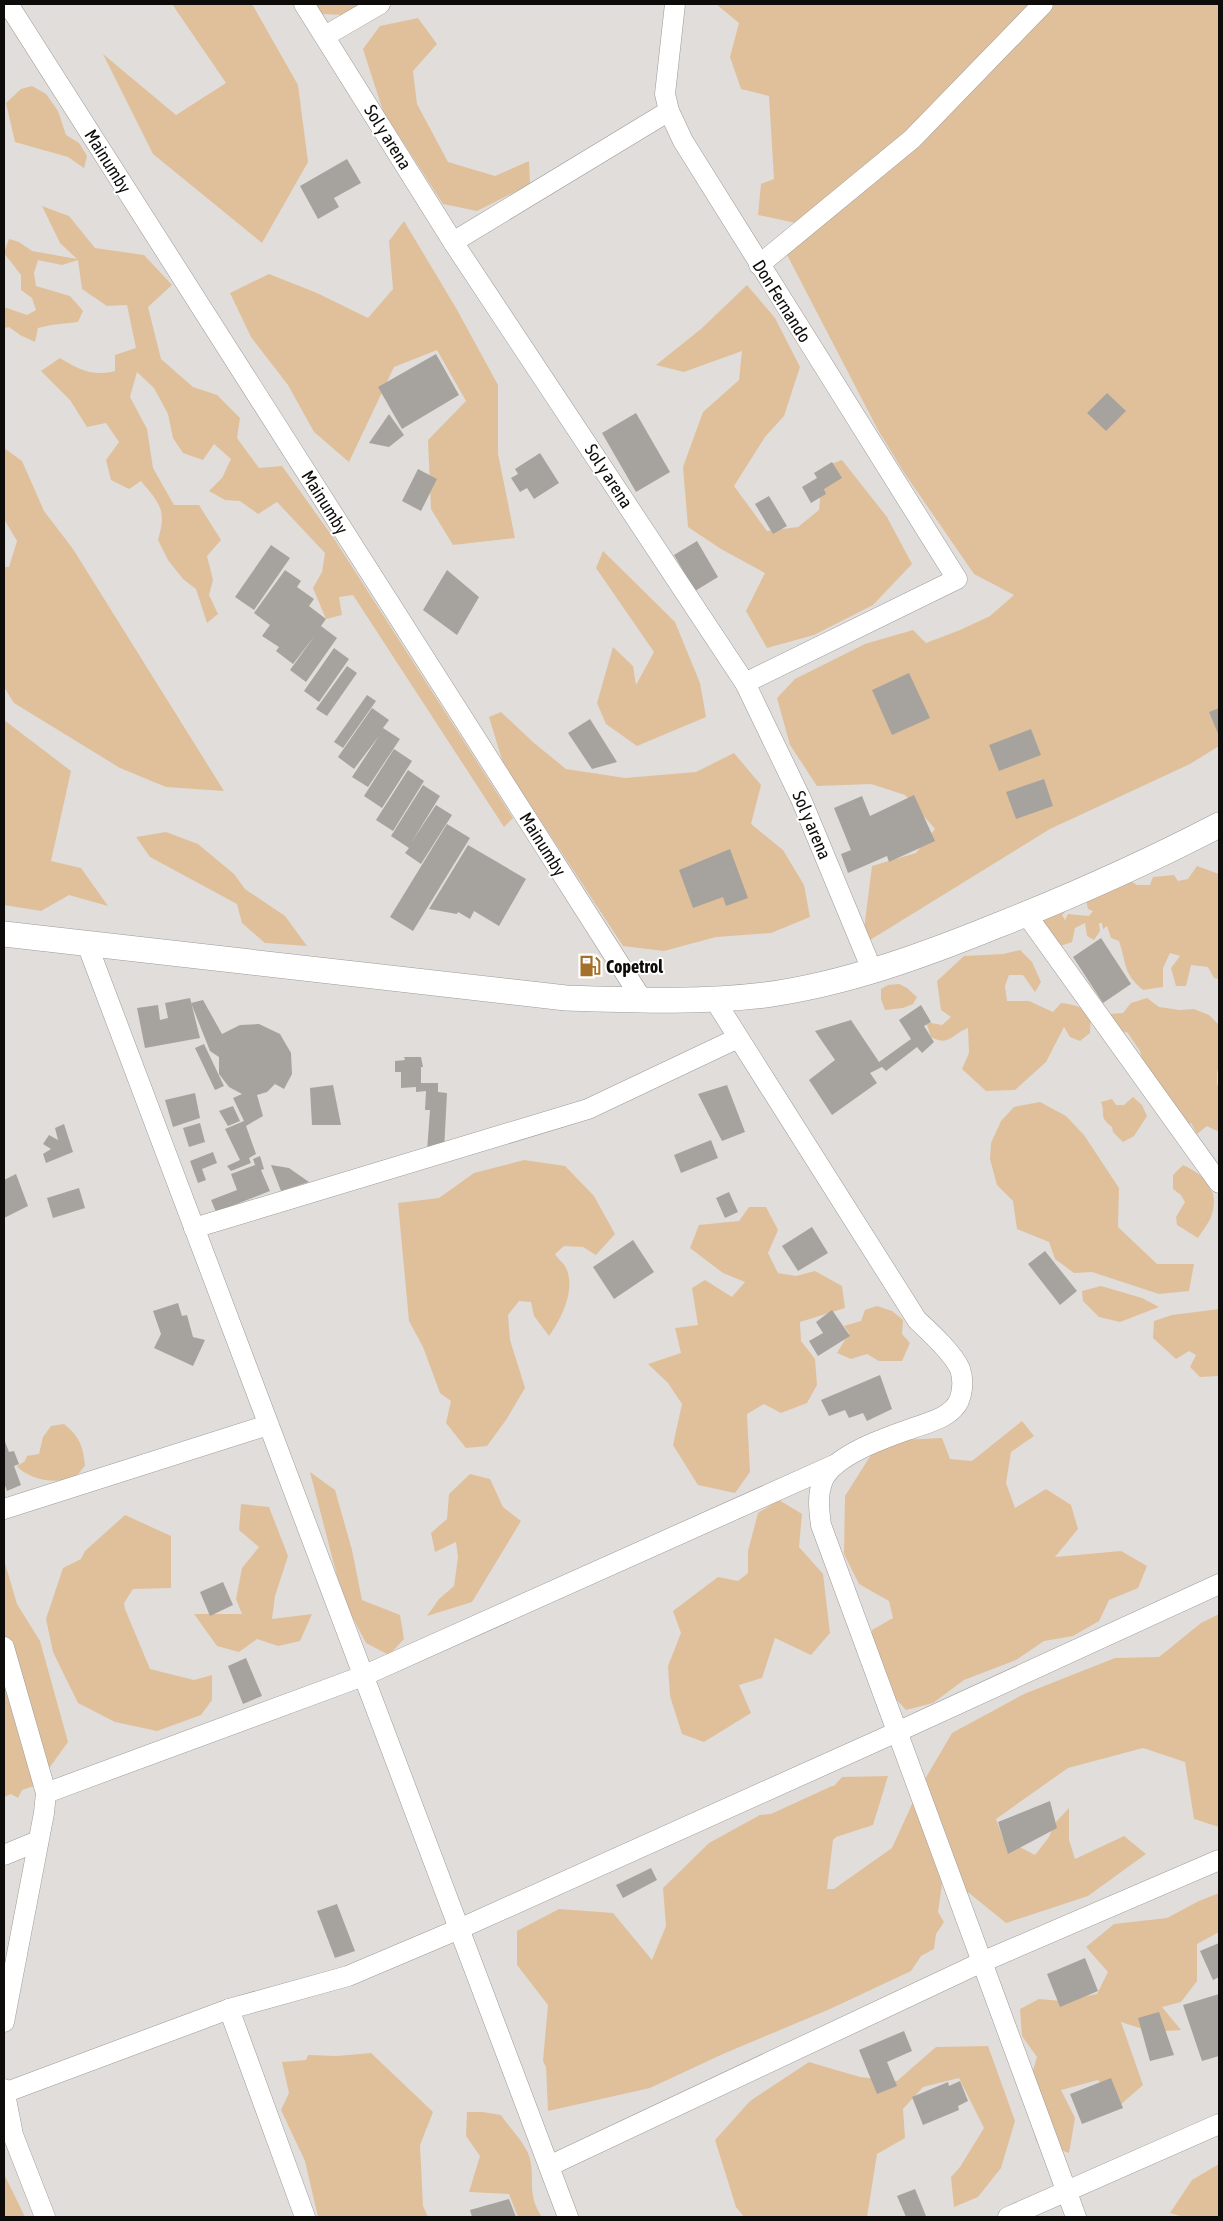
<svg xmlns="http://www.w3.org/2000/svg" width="1223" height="2221" font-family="'Asap Condensed',sans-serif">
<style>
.green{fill:#e0c09b}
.building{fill:#a6a39f}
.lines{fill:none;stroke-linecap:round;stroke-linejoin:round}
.minor-casing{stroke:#9d9a96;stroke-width:21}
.major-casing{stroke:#9d9a96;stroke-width:26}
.minor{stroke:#fff;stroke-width:20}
.major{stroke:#fff;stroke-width:25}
.labels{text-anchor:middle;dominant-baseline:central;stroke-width:4;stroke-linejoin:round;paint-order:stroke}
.street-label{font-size:18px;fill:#0d0c0b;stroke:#fff}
.poi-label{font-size:18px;font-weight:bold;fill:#0d0c0b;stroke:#fff;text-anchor:start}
</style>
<rect width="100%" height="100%" fill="#e1ddda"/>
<g class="green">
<path d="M172,4H252L298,85L308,162L262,243L153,154L103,54L176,115L226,83Z"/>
<path d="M314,4H365L346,15L321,14Z"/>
<path d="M716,4H1219V746L1190,764L1050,829L862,945L872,866L916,853L935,829L905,795L871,784L817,786L790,745L777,698L795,679L865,644L913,630L926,643L960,630L990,616L1014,595L974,574L903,471L878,430L785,251L796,223L758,215L761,184L774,179L769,96L741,89L730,57L739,23Z"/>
<path d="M418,18L437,44L413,71L417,104L448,162L495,176L529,161L530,184L477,211L443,204L383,111L363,49L380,26Z"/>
<path d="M32,86L46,94L58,111L66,135L79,143L87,156L84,168L68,157L15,142L6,103L21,89Z"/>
<path d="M42,206L69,216L95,248L144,255L172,285L148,307L161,359L193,387L217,395L240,418L237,438L259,468L282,466L335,540L513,818L504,827L353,595L339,597L342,615L326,619L313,588L322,572L325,553L277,502L258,514L240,501L225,500L209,491L222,478L231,459L214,444L203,460L183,453L173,438L168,414L154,388L137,372L130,397L147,429L153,468L174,505H199L221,540L207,556L213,580L209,595L218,614L207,623L196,589L183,579L168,560L158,540C167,510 160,504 141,481L129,489L111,480L106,460L119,442L106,423L87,427L70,400L41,371L60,358C78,369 93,377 115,371V355L136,348L127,305L107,306L82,289L78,260L62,265L38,260L34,273L36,286L70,296L83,311L78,322L51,325L38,328L35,342L20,335L9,327L4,328V307L27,315L36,310L32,298L21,290V275L4,253L9,239L19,242L32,251L77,259L60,243Z"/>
<path d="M404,221L456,308L498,385V454L515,538L453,545L431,509L428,440L466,401L437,350L394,367L349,462L314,432L288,385L251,337L230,293L269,274L317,293L368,318L393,289L389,241Z"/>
<path d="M747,285L775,318L800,367L784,416L765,437L734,486L767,531L798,527L819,510L823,467L842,460L887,517L912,564L873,605L814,635L767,648L746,611L765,573L721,549L688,527L683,467L703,412L739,380L742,351L684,372L656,365L701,329Z"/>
<path d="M4,448L22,461L44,511L73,549L224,791L166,787L120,768L14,703L4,687V567H9L17,541L4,519Z"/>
<path d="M603,551L675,622L700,683L706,717L637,746L606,724L597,703L613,647L633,666L636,685L654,652L596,568Z"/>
<path d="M501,712L534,743L566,769L625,778L696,772L734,753L761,785L751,824L783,850L804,885L810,917L771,933L716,937L664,951L623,946L503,763L489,717Z"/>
<path d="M4,720L71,771L51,861L81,868L108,906L69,895L41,911L4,905Z"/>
<path d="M166,832L198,844L234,874L245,889L285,916L307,946L265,943L242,923L237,904L150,857L136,837Z"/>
<path d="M1197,866L1219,874V979L1214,978L1208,967L1191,965L1186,986H1176L1171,968L1180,956L1170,953L1163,968V987L1143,990C1122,972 1127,964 1119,941L1111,938L1107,926L1103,929L1102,923H1099L1100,931L1094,940L1087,936L1085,923L1075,928L1072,942L1057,947L1039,938L1040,911L1052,908L1065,912L1062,915L1065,920L1068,914L1089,916L1093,911L1088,909L1086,900L1127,879L1137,885H1150L1153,877L1174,875L1178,881L1188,879Z"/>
<path d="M1020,950L1032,962L1041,982L1035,992L1023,975H1009L1005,986L1007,1001H1029L1053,1012L1061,1003C1074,1004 1082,1007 1091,1015L1090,1033L1080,1041L1070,1037L1064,1027L1046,1062L1015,1090L986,1091L962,1069L969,1053L968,1028C952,1034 949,1047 931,1037L926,1022L942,1025L951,1017L941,1010L937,981L964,956L1003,954Z"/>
<path d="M899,984L907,988L917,997L913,1004L903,1008L885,1010L881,999V989L888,985Z"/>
<path d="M1147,998L1159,1007L1180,1010L1194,1009L1209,1015L1219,1025V1067L1217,1072V1084L1219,1087V1128L1217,1131L1207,1126L1197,1134L1191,1123L1185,1125L1144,1068L1140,1051L1127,1032L1121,1033L1114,1028L1110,1014L1123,1013L1131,1003Z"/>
<path d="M1133,1097L1142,1105L1147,1116L1134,1136L1123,1142L1113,1132L1112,1127C1098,1116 1106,1115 1101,1102L1112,1099L1116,1105H1124Z"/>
<path d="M1040,1102L1066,1116L1084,1135L1119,1188L1118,1227L1157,1264H1194L1189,1291L1159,1294L1092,1272L1074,1273L1055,1259L1049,1242L1017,1229L1013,1201L997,1185L990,1159L991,1143L1001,1121L1014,1107Z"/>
<path d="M524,1160L565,1166L594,1196L615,1234L596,1255L583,1247L564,1246L555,1254C558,1259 565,1264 567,1270C575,1292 561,1319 549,1336L534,1316L531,1302L519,1301L508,1315L510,1340L525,1388L506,1420L487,1446L466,1448L446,1423L451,1401L440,1393L423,1347L409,1321L398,1203L439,1198L474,1173Z"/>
<path d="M1183,1165C1203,1174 1220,1189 1212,1214C1210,1222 1202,1231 1198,1238L1177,1225L1176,1217L1185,1202L1181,1195L1173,1189V1175Z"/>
<path d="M749,1207H766L778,1230L768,1253L778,1273L796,1276L815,1271L842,1286L845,1308L800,1322L801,1341L815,1359L817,1385L807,1403L781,1413L764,1404L747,1414L750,1472L735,1493L698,1485L673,1445L682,1404L668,1383L648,1364L681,1353L675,1328L698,1325L692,1288L705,1280L732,1297L745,1282L723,1273L690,1248L699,1225L739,1221Z"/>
<path d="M1101,1286L1142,1298L1159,1307L1120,1322L1099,1317L1083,1301L1082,1291Z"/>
<path d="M877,1306L892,1311L903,1320L902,1334L910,1343L902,1361H879L867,1354L851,1359L837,1353L849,1333L844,1326L861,1321L865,1310Z"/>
<path d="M1219,1309V1376L1200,1377L1190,1367L1196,1355L1189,1351L1176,1359L1153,1338L1154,1321L1172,1315Z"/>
<path d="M1022,1421L1034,1436L1011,1452L1006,1483L1015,1508L1046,1489L1071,1505L1078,1529L1055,1557L1121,1551L1147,1566L1138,1588L1109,1600L1099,1621L1073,1636L1044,1641L1016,1660L964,1680L933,1703L906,1710L884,1686L872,1666V1630L893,1618L889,1601L859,1584L844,1554L845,1496L871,1455L902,1440L942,1438L950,1459L972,1461Z"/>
<path d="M64,1424C80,1437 83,1446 85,1466C82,1468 80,1473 77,1475C61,1486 28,1480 17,1466L25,1461L27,1456L39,1454L43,1437L51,1426Z"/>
<path d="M310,1472L335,1490L352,1550L362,1600L400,1615L404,1639L389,1655L366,1643L343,1599Z"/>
<path d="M470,1474L490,1479L503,1507L521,1521L472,1602L427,1616L439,1599L454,1586L458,1557L456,1542L435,1552L431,1533L447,1519L449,1494Z"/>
<path d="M779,1500L802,1514L799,1547L823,1574L830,1633L811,1655L775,1638L762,1678L739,1685L751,1713L704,1742L682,1734L670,1696L668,1666L681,1633L673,1611L718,1577L738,1581L748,1573V1551L758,1513Z"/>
<path d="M241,1504L269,1507L288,1556L275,1596L272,1619L312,1614L300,1641L278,1646L257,1639L239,1652L217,1646L194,1614H242L236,1599L242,1568L259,1547L239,1530Z"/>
<path d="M125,1515L171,1536V1588L133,1589L124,1603L125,1609L150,1669L194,1680L212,1675V1700L201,1715L157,1731L115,1722L78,1703L53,1652L46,1619L63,1568L81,1559L85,1551Z"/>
<path d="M4,1560L17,1604L40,1641L68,1742L37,1785L22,1790L18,1798L11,1794L4,1797Z"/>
<path d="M1219,1614V1827L1194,1819L1185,1762L1143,1748L1068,1768L996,1819L1003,1838L1035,1855L1049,1837L1054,1824L1069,1808V1840L1075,1859L1124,1836L1146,1854L1088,1896L1006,1923L969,1893L942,1884L938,1912L944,1922L936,1934L934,1949L921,1956L911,1971L830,2009L723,2054L650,2088L548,2111L546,2067L543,2061L548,2005L517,1965V1931L559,1909L613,1913L652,1960L666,1926L663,1888L709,1843L760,1815L771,1814L832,1786H834L842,1777L888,1776L873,1825L836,1837L833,1840L827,1889H834L892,1848L918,1791L952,1733L1024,1694L1115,1658L1159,1657L1201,1623Z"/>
<path d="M1219,1893V1932L1197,1944V1981L1181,2002L1162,2007L1181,2030L1152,2032L1121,2022L1143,2085L1119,2106L1098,2080L1061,2090L1075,2118L1069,2153L1036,2141L1025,2097L1037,2057L1022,2036L1020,2009L1039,1999L1061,2001L1097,1994L1108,1972L1086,1947L1114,1924L1167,1918L1199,1901Z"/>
<path d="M988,2046L1015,2121L1001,2168L978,2197L954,2207L951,2177L960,2167L984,2128L959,2078L923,2087L903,2109L905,2138L877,2154L867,2217H744L736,2207L715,2140L750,2101L809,2062L860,2077L897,2081L936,2047Z"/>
<path d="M371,2053L433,2112L420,2145L423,2206L428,2217H318L305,2161L281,2110L289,2093L282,2062L306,2060L308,2055L337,2056Z"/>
<path d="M467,2112H483L501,2115C509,2127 522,2140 528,2153C537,2176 525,2192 542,2217H518L509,2194L469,2192L480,2156L466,2136Z"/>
<path d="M1219,2164V2217H1184L1170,2213L1192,2180Z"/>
<path d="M4,2174L25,2217H4Z"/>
</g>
<g class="building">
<path d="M347,159L361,183L334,198L339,207L318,219L300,186Z"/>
<path d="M436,354L459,395L402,429L378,387Z"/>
<path d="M1107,393L1126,411L1106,431L1087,413Z"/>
<path d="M636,413L670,472L636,492L602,433Z"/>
<path d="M389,414L404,435L389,447L369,443Z"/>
<path d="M540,453L559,483L534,499L527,488L520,492L511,478L518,474L515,469Z"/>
<path d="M832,462L842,478L824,489L826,494L811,503L802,487L817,478L814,473Z"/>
<path d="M418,469L437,479L421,511L402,501Z"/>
<path d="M769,496L787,526L773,534L755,504Z"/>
<path d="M697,541L718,577L695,591L674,555Z"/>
<path d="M271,545L290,558L254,610L235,597Z"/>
<path d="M285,570L301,581L297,587L314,599L309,606L326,619L321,626L337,638L306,682L290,670L316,634L293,664L276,651L279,647L262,636L270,625L254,613Z"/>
<path d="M447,570L479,597L457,635L423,610Z"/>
<path d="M334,648L349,659L319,702L304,691Z"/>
<path d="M347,666L357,673L327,716L316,709Z"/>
<path d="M909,673L930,718L892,735L872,690Z"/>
<path d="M367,695L376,701L343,748L334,742Z"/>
<path d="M372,708L389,720L383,728L400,739L368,787L352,777L379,736L354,769L338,757Z"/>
<path d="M1219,708V736L1209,712Z"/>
<path d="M590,719L617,762L592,769L568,733Z"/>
<path d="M1031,729L1041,755L999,771L989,745Z"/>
<path d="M394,749L412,761L382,808L364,796Z"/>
<path d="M408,770L424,781L393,831L376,820Z"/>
<path d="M1044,779L1053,806L1016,819L1006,792Z"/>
<path d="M423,785L440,796L411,843L436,805L452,815L421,864L405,853L409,848L391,836Z"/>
<path d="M914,795L935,841L889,862L887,856L848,873L841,854L851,850L834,808L862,796L870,816Z"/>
<path d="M447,824L470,838L413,931L390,917Z"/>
<path d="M468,845L526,879L499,926L474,911L470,919L458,912L457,914L429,909Z"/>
<path d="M730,849L748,898L726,906L723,897L693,908L679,870Z"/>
<path d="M1101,938L1131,984L1103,1003L1073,957Z"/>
<path d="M190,998L200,1038L145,1048L137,1008L158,1005L160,1020L168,1018L165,1003Z"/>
<path d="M203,1000L222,1034L240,1025L259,1024L280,1034L291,1053L292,1074L284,1089L275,1084L267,1092L257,1095L263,1116L246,1126L256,1154L249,1158L251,1163L231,1171L227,1166L240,1160L225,1129L244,1121L233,1098L242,1094L229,1087L219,1074V1057L210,1051L191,1003Z"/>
<path d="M921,1005L931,1022L924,1026L934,1042L922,1053L917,1047L886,1071L882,1067L870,1073L877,1083L832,1115L809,1080L835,1060L815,1031L851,1020L879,1062L911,1039L899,1020Z"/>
<path d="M204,1044L224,1086L215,1090L195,1048Z"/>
<path d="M404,1057H421L423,1067H421V1083H438V1092L447,1093L444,1151H427L430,1110H425L426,1091L416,1092V1087L401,1088V1072H395V1061L405,1060Z"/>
<path d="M333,1085L341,1125H312L310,1088Z"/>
<path d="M727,1085L745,1132L722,1141L698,1094Z"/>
<path d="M195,1093L200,1118L173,1127L165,1100Z"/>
<path d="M233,1106L240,1121L228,1126L219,1111Z"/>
<path d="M200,1123L205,1142L189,1147L183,1128Z"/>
<path d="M64,1124L73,1152L46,1163L43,1154L51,1149L43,1144L49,1135L58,1140L55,1128Z"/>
<path d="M711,1140L718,1158L681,1173L674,1155Z"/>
<path d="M213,1152L217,1163L202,1169L206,1180L198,1183L190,1161Z"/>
<path d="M260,1156L264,1169L261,1170L270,1191L216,1212L211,1200L237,1190L231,1174L255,1165L253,1159Z"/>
<path d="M271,1165L289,1168L309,1182L281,1191Z"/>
<path d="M16,1174L28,1206L4,1218V1180Z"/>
<path d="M79,1188L85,1208L53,1218L47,1198Z"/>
<path d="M729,1192L738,1212L725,1218L716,1198Z"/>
<path d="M812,1227L828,1253L798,1271L782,1246Z"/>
<path d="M633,1240L654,1272L614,1299L593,1267Z"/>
<path d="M1045,1251L1077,1291L1060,1305L1028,1264Z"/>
<path d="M178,1303L182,1316L187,1315L193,1337L205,1340L193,1366L154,1348L161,1334L153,1311Z"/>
<path d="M832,1310L850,1336L818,1356L809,1341L823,1333L816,1322Z"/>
<path d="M880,1375L892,1409L867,1421L863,1413L849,1418L845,1410L829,1416L821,1400Z"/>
<path d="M4,1439L9,1452L14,1451L19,1464L14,1466L21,1485L7,1491L4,1483Z"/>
<path d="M223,1582L233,1605L210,1616L200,1592Z"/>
<path d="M246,1658L262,1696L243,1704L228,1666Z"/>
<path d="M1050,1801L1057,1828L1008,1854L998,1822Z"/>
<path d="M651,1868L657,1880L623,1898L616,1885Z"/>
<path d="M337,1904L355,1951L335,1958L317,1911Z"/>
<path d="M1219,1943V1977L1213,1980L1200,1951Z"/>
<path d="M1085,1958L1098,1991L1060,2007L1047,1974Z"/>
<path d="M1219,1994V2056L1202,2061L1183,2005Z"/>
<path d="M1159,2012L1174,2055L1150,2061L1138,2018Z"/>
<path d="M904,2031L912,2051L887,2062L897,2086L877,2094L859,2050Z"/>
<path d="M1111,2078L1123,2108L1082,2124L1070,2094Z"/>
<path d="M960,2081L968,2101L958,2106L959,2110L923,2125L912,2097L948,2082L949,2086Z"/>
<path d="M915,2189L926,2216L906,2217L897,2196Z"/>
<path d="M509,2199L516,2217H472L470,2210Z"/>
</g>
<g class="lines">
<g class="minor-casing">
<g id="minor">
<path d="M8,4L643,1001"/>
<path d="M304,4L453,242L745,683L801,799L872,970"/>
<path d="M675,4L665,94L669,111L683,141L957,579L745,683"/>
<path d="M325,36L380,4"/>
<path d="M453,242L669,111"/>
<path d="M759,265L912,139L1043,4"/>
<path d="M1026,914L1219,1183"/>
<path d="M87,944L568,2217"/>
<path d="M714,999L917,1320C930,1332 953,1353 960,1369C964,1380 963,1399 954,1408C944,1419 927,1423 913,1428C888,1437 835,1454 823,1480C817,1495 819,1510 821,1525L1076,2217"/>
<path d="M194,1228L588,1109L738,1038"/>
<path d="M4,1509L268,1425"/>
<path d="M4,1647L46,1793L44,1813L4,2022"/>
<path d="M46,1793L363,1676L834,1465"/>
<path d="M4,1855L38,1841"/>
<path d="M229,2009L305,2217"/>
<path d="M4,2089L13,2135L45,2217"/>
<path d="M4,2093L229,2009L348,1976L459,1929L897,1732L1219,1584"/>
<path d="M549,2166L982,1962L1219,1860"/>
<path d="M1008,2217L1219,2124"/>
</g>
</g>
<g class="major-casing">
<path id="major" d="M4,934L566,998C632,1000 699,1003 765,995C845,984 922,956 996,926C1072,896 1146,863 1219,825"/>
</g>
<use href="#minor" class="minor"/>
<use href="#major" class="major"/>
</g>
<defs>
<g id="fuel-bare" transform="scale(1.725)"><path d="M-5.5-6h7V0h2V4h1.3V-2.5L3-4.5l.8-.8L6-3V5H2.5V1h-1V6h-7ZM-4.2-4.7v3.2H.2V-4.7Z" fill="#a5712a" stroke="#fff" stroke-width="2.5" paint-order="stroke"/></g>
</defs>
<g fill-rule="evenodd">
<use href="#fuel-bare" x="590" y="966"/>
</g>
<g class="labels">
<g class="street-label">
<text transform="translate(388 137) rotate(58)">Sol y arena</text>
<text transform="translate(108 161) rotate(58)">Mainumby</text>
<text transform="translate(782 301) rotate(58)">Don Fernando</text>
<text transform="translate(609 476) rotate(57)">Sol y arena</text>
<text transform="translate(325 502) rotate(58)">Mainumby</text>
<text transform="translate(812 825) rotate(67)">Sol y arena</text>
<text transform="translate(543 844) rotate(58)">Mainumby</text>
</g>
<g class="poi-label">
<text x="606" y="966">Copetrol</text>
</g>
</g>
<rect width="1223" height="2221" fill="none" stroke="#0d0c0b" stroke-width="10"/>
</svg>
